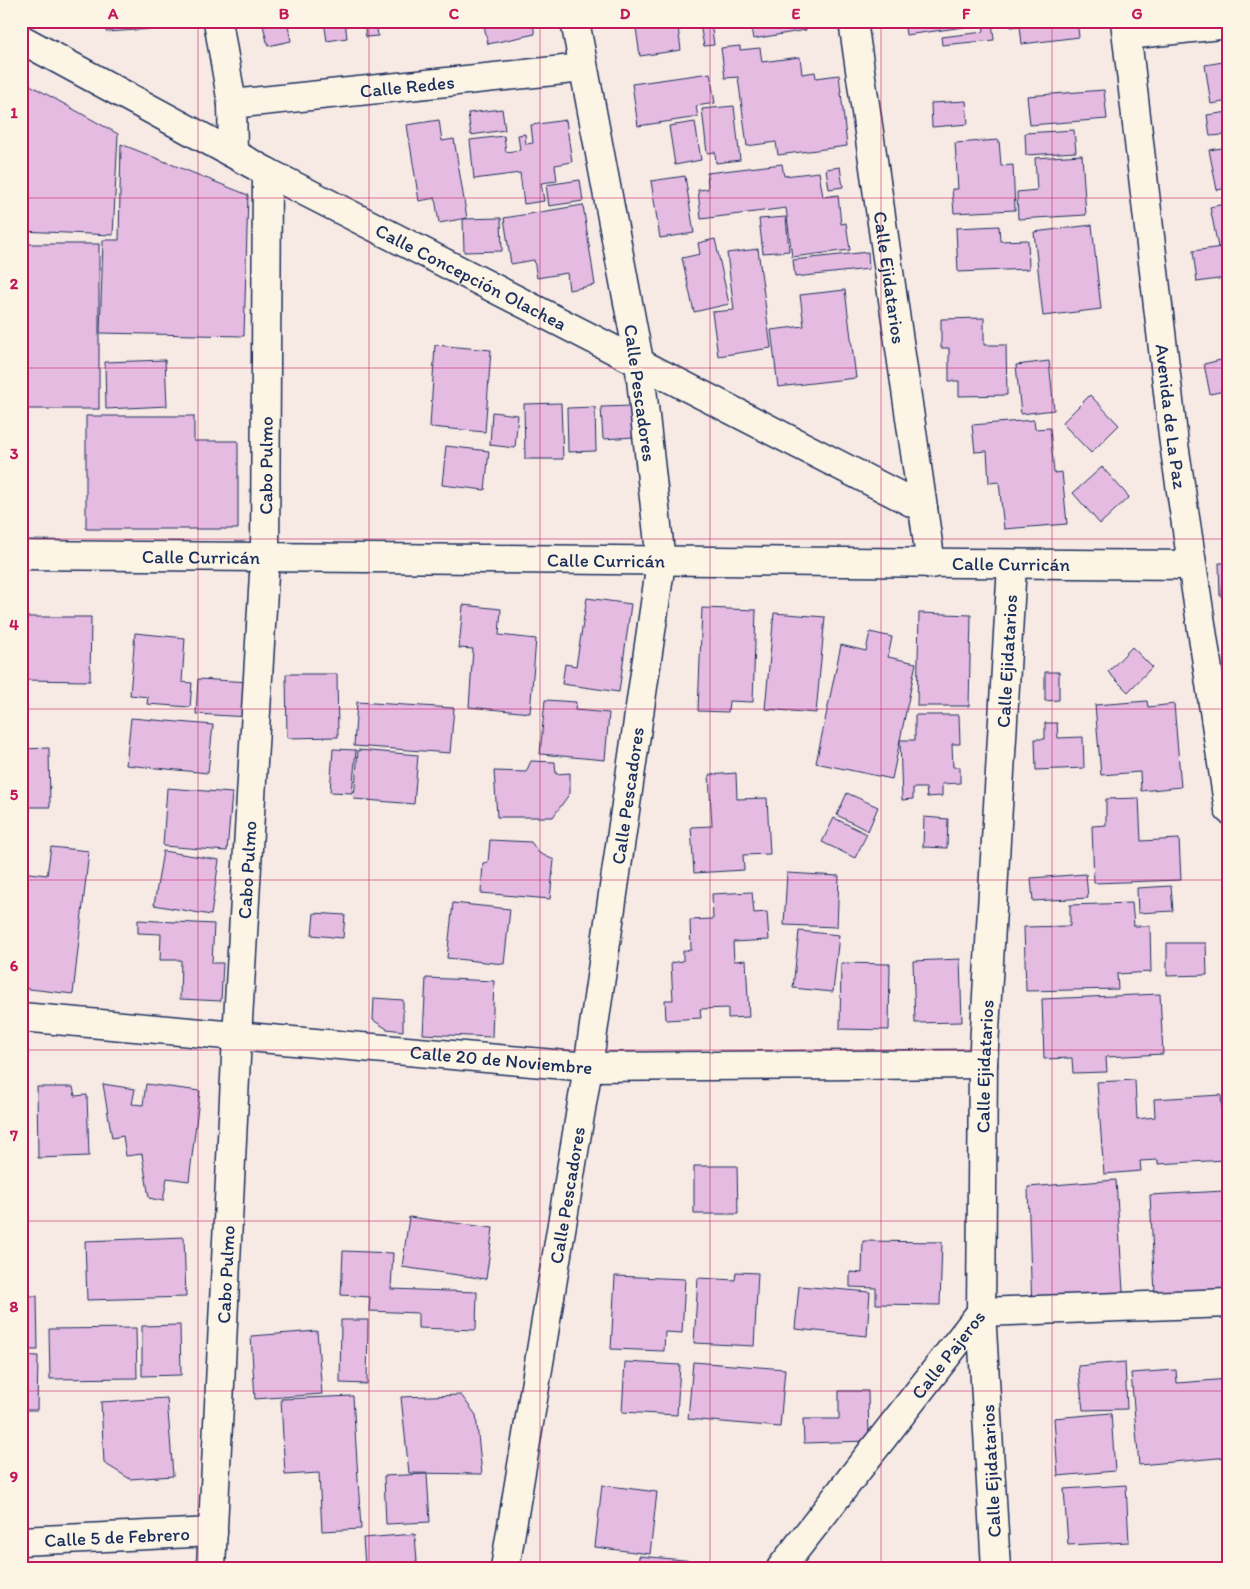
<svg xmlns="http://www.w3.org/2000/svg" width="1250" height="1589" font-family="Itim,sans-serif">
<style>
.building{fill:#e5bbe2;stroke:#1b2f5e}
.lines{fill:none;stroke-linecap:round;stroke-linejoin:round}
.street-casing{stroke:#1b2f5e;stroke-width:31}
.secondary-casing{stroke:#1b2f5e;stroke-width:31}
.street{stroke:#fcf5e5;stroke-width:28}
.secondary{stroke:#fcf5e5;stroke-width:28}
.grid{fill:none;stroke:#c2185b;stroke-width:1;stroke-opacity:0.55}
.labels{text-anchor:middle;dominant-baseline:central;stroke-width:5;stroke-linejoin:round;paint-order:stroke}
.street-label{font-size:19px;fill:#1b2f5e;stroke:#fcf5e5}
.neatline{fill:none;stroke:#c2185b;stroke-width:2}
.grid-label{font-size:16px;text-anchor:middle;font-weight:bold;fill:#c2185b}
</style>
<rect width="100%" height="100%" fill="#f7e9e4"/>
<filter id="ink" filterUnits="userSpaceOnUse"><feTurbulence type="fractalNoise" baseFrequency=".02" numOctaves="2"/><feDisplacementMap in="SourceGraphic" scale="10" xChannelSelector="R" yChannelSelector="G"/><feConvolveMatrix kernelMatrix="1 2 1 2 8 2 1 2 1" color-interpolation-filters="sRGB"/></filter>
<g filter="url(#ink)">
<g class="building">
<path d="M106,21H152L153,29L106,32Z"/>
<path d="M262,21H308V22L288,26L291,41L268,46Z"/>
<path d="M324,21H345L347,38L327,41Z"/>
<path d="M364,21H381L376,22L378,36L366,37Z"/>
<path d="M483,21H532L535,34L488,44Z"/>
<path d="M635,21H711L714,45L704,46L700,25L678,27L681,50L640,56Z"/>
<path d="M750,21H805L806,30L753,39Z"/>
<path d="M904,21H978L979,25L906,35Z"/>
<path d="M983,21H992L994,40L942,45L941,37L984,32Z"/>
<path d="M1011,21H1077L1079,37L1022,44L1020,26L1011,27Z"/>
<path d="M740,46V50L760,48L762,62L800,57L802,74L815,72L816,78L839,75L847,146L778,155L776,142L747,146L738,77L725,78L721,48Z"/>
<path d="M1229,61V101L1211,104L1205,65Z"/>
<path d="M710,73L715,103L696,106L698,117L638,126L632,84Z"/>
<path d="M21,80L118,134L113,235L21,231Z"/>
<path d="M1104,90L1107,119L1030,125L1027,96Z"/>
<path d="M966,101L968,124L932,127L931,103Z"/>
<path d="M734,106L740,160L716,163L715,152L707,153L702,109Z"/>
<path d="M502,109L505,130L471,135L468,113Z"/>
<path d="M1229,112V142H1225L1224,135L1210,136L1207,115Z"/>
<path d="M439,120L442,141L454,139L467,218L439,223L435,198L419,201L407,125Z"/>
<path d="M566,120L572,162L555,165L557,181L541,183L544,201L524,204L520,173L474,179L470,140L504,136L506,152L520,150L518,135L525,134L526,144L533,143L531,125Z"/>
<path d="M695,122L701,160L675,165L669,126Z"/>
<path d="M1074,130L1076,152L1026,155L1025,133Z"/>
<path d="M999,140L1001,166L1013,165L1015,210L954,213L952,189H958L955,143Z"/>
<path d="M121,144L248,195L244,336L100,333L103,240H119Z"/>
<path d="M1229,147V188L1217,190L1209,150Z"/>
<path d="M1082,155L1086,215L1018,219L1017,192L1037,190L1035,158Z"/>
<path d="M782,164L784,176L819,172L823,197L838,195L841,224L846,223L850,250L792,257L786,208L701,219L698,190L708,189L707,173Z"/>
<path d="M840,167L843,187L829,189L826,169Z"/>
<path d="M685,176L694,233L660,238L651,181Z"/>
<path d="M580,180L583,201L549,206L546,185Z"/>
<path d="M1229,203V244L1218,247L1210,207Z"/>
<path d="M583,205L595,285L569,290L567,273L537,278L534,260L511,264L504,218Z"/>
<path d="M786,217L789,251L763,253L759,219Z"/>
<path d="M501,218L502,251L464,252L463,219Z"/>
<path d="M1092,225L1101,309L1043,316L1034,232Z"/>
<path d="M999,226L1000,241L1028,240L1029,269L958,272L956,228Z"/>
<path d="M715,239L729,304L694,312L682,258L700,254L698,243Z"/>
<rect x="21" y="244" width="78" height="165"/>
<path d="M1229,246V299H1228L1225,278L1197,282L1193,251Z"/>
<path d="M758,249L771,348L718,356L712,312L734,310L727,253Z"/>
<path d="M868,252L869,269L795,277L793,260Z"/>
<path d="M845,290L856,378L778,387L771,330L804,326L800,295Z"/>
<path d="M984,318V345H1006L1007,395L959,396V381H949V348H941V319Z"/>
<path d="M435,345L491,350L485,432L430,427Z"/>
<path d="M1229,358V390L1210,394L1204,364Z"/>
<path d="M165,360L167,406L106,409L105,362Z"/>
<path d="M1049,361L1054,410L1021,414L1016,365Z"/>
<path d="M1090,395L1119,425L1091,453L1062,423Z"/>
<path d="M561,403L563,459H525L524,404Z"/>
<path d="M633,406L634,437L603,439L601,407Z"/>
<path d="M595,407L596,451L568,452L567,408Z"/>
<path d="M492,412L518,415L515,448L490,445Z"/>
<path d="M86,416H194V441H238V529H86Z"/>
<path d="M1034,420L1035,429L1050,428L1054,473L1062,472L1067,524L1004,529L999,482L989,483L987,451L975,452L972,425Z"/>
<path d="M446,446L489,451L485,490L442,485Z"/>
<path d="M1102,467L1129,497L1100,524L1073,493Z"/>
<path d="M1224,501H1229V525H1225Z"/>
<path d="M1219,563H1229V596H1220Z"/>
<path d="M587,598L631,604L619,692L562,684L565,664L576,666Z"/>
<path d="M463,605L501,609L499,635L536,639L530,713L469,707L473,649L459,648Z"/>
<path d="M702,608L756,610L753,702L729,701L728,712L698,711Z"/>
<path d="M774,613L825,617L816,713L765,709Z"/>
<path d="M919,613L971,615L969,706H917Z"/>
<path d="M21,617H91L90,681L21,680Z"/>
<path d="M870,632L892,637L888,657L916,663L892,779L816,763L841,645L866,651Z"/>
<path d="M135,633L185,638L182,682L192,683L190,707L147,704L148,697L130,695Z"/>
<path d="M1132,647L1152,667L1128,692L1108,672Z"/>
<path d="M1045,672H1059V700L1045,701Z"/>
<path d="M286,674H337L338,737L287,738Z"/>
<path d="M198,679L250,682L248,717L196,714Z"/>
<path d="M545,700L576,702L575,710L609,713L605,760L540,754Z"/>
<path d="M1147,701L1148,707L1174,704L1181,787L1141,791L1140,772L1101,775L1095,705Z"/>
<path d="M357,702L454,708L450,753L354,746Z"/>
<path d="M915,715H959L960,744H952L953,767H960V783L942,784V796L927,797L926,788H913V799L902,800L900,740H915Z"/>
<path d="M131,718L213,725L208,773L126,765Z"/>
<path d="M1045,723H1057L1058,738L1083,737L1084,768L1036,770L1035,739H1045Z"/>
<path d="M49,748L50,807H21V749Z"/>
<path d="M333,749L356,750L352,793L330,792Z"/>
<path d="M358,750L418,755L414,804L354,799Z"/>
<path d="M531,761L555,762L556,774L570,773V793L553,817H497L494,771L526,772Z"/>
<path d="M736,773L737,799L767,798L770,854L743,855L744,870L694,873L691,827L712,826L709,775Z"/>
<path d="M167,788L232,793L227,851L163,846Z"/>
<path d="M847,793L878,807L868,831L837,815Z"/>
<path d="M1139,798L1141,841L1179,839L1181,880L1094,883L1092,826L1106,825V799Z"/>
<path d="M924,817L948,819L947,848L923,847Z"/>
<path d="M834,818L867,834L855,858L822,842Z"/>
<path d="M490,840L531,842L539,853L554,860L550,899L481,893L483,863L488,862Z"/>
<path d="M51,847L89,851L73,994L21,988V872L47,875Z"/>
<path d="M163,851L219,860L211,915L154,905Z"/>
<path d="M787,873L839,876L837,927L784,925Z"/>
<path d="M1086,874L1088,898L1033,901L1031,878Z"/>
<path d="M1171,886L1173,911L1138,913L1137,888Z"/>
<path d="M752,892L754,913L767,912L769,940L733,942L734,961L746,960L749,1017L728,1018V1008L700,1009L701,1018L666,1020L665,1000H673L671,963L683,961V951L691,950L690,920L713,919L712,894Z"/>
<path d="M453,903L510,909L504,964L447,958Z"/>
<path d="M1132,903L1134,926H1150L1151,972L1117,974L1118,989L1026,991L1024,927L1070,926V905Z"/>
<path d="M314,913L345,915L343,938L312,935Z"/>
<path d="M138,920L214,924L212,963H223L221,1001L180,999L181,960H160L161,934L138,933Z"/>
<path d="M799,931L839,935L833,992L793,988Z"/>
<path d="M1167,943H1206L1207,975L1167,976Z"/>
<path d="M960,959L962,1022L915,1023L913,961Z"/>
<path d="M841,963L890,964L889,1030L840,1029Z"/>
<path d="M426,978L494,981L492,1037L423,1034Z"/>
<path d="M1160,994L1163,1054L1106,1057L1107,1072L1073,1073L1072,1058L1044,1059L1042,999Z"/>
<path d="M374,998L403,1000V1031L387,1029L373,1020Z"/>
<path d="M1135,1080L1137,1119L1155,1117L1154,1099L1221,1095L1225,1160L1158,1164V1160L1140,1161L1141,1171L1104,1174L1097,1082Z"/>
<path d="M103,1084L135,1089L132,1104L143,1105L146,1084L200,1091L189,1181L167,1178L163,1201L149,1198L142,1154L126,1156L123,1136L112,1138Z"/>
<path d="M37,1087H73L75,1096L87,1095L89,1156L38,1158Z"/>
<path d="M694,1166H737L738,1214H694Z"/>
<path d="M1116,1180L1124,1307L1032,1310L1028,1187Z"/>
<path d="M1224,1191L1229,1289L1155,1293L1150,1195Z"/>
<path d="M409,1217L493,1228L486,1279L402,1267Z"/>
<path d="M184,1237L186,1297L87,1300L85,1241Z"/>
<path d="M863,1241L942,1242L940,1305L876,1304V1288L850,1287V1272L862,1273Z"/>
<path d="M343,1251L393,1253L391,1289L477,1292L476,1330L418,1328V1313L369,1311L370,1297L341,1295Z"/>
<path d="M736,1272L758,1273L754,1346L694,1343L698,1278L735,1280Z"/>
<path d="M615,1276L685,1279L682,1333L665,1332L664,1351L611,1349Z"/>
<path d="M799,1286L870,1292L867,1336L795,1329Z"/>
<path d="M21,1296H37L38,1350H21Z"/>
<path d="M341,1320H368L367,1384L340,1383Z"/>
<path d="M180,1325L181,1375L142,1376V1326Z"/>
<path d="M136,1328L137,1378L50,1379L49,1329Z"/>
<path d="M317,1331L322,1394L255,1399L251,1336Z"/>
<path d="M21,1355L38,1356L37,1410H21Z"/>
<path d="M625,1362L680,1365L677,1415L622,1412Z"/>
<path d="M693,1362L785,1369L780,1427L688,1419Z"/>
<path d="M1125,1362L1127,1409L1083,1410L1078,1366Z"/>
<path d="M1176,1370L1177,1383L1229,1379V1457L1139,1465L1131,1373Z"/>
<path d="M839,1391H868L869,1441L804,1443L803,1419H839Z"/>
<path d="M461,1395L476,1415L482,1474L409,1473L401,1397Z"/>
<path d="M353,1396L361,1529L322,1531L319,1473L285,1475L281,1399Z"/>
<path d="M167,1398L173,1476L130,1479L104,1463L101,1402Z"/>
<path d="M1111,1413L1115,1471L1058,1476L1054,1418Z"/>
<path d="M427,1474L430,1522L386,1524L384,1476Z"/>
<path d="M602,1485L657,1492L650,1554L595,1547Z"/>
<path d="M1126,1485L1129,1542L1068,1545L1064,1489Z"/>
<path d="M415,1534L417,1562L365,1566L363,1538Z"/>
<path d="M639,1556L706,1562L705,1568H638Z"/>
</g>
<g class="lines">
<g class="street-casing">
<g id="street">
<path d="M218,21L232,104L233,152"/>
<path id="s1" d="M853,21L931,564"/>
<path d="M1127,35L1229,24"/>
<path id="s2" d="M21,39L267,172L923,508"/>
<path id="s3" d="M232,104L583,68"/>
<path id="s4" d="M21,555L1190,565"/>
<path id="s5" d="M21,1017L588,1067L983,1064"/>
<path id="s6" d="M21,1541L213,1532"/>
<path id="s7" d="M211,1568L237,1037L265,557L267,172"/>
<path id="s8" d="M505,1568L588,1067L661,562L639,361L575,21"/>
<path id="s9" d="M781,1568L981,1312L1229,1303"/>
<path id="s10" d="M996,1568L981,1312L983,1064L1012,565"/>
</g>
</g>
<g class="secondary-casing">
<g id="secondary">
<path id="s11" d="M1125,21L1174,444L1229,810"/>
</g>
</g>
<use href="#street" class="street"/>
<use href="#secondary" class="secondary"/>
</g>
</g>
<path class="grid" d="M198,21V1568M369,21V1568M540,21V1568M710,21V1568M881,21V1568M1052,21V1568M21,198H1229M21,368H1229M21,539H1229M21,709H1229M21,880H1229M21,1050H1229M21,1221H1229M21,1391H1229"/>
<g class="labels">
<g class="street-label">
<text stroke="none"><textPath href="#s3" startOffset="176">Calle Redes</textPath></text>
<text stroke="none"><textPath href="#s2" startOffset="509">Calle Concepción Olachea</textPath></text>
<text stroke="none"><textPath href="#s1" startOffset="259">Calle Ejidatarios</textPath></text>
<text transform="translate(640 393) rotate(82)">Calle Pescadores</text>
<text stroke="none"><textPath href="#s11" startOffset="398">Avenida de La Paz</textPath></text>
<text stroke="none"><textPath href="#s7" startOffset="1104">Cabo Pulmo</textPath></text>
<text stroke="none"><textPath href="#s4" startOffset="180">Calle Curricán</textPath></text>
<text stroke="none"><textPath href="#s4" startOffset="585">Calle Curricán</textPath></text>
<text stroke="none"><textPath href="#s4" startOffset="990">Calle Curricán</textPath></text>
<text stroke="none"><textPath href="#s10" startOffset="908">Calle Ejidatarios</textPath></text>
<text stroke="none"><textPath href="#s8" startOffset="782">Calle Pescadores</textPath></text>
<text stroke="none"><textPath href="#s7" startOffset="699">Cabo Pulmo</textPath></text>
<text stroke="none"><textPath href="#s5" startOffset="482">Calle 20 de Noviembre</textPath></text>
<text stroke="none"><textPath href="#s10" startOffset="502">Calle Ejidatarios</textPath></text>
<text stroke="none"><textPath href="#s8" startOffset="378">Calle Pescadores</textPath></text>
<text stroke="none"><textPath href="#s7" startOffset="294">Cabo Pulmo</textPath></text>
<text stroke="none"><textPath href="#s9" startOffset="271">Calle Pajeros</textPath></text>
<text transform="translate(991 1471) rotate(-93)">Calle Ejidatarios</text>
<text stroke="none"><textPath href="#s6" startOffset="96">Calle 5 de Febrero</textPath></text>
</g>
</g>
<rect width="1250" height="1589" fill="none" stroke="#fcf5e5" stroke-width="55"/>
<rect x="28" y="28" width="1194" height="1534" class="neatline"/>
<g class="grid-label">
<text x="113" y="19">A</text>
<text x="284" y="19">B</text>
<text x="454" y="19">C</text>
<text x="625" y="19">D</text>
<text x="796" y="19">E</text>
<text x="966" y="19">F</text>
<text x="1137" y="19">G</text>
<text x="14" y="118">1</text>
<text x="14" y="289">2</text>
<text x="14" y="459">3</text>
<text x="14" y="630">4</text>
<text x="14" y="800">5</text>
<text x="14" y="971">6</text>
<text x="14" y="1141">7</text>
<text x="14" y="1312">8</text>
<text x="14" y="1482">9</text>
</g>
</svg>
